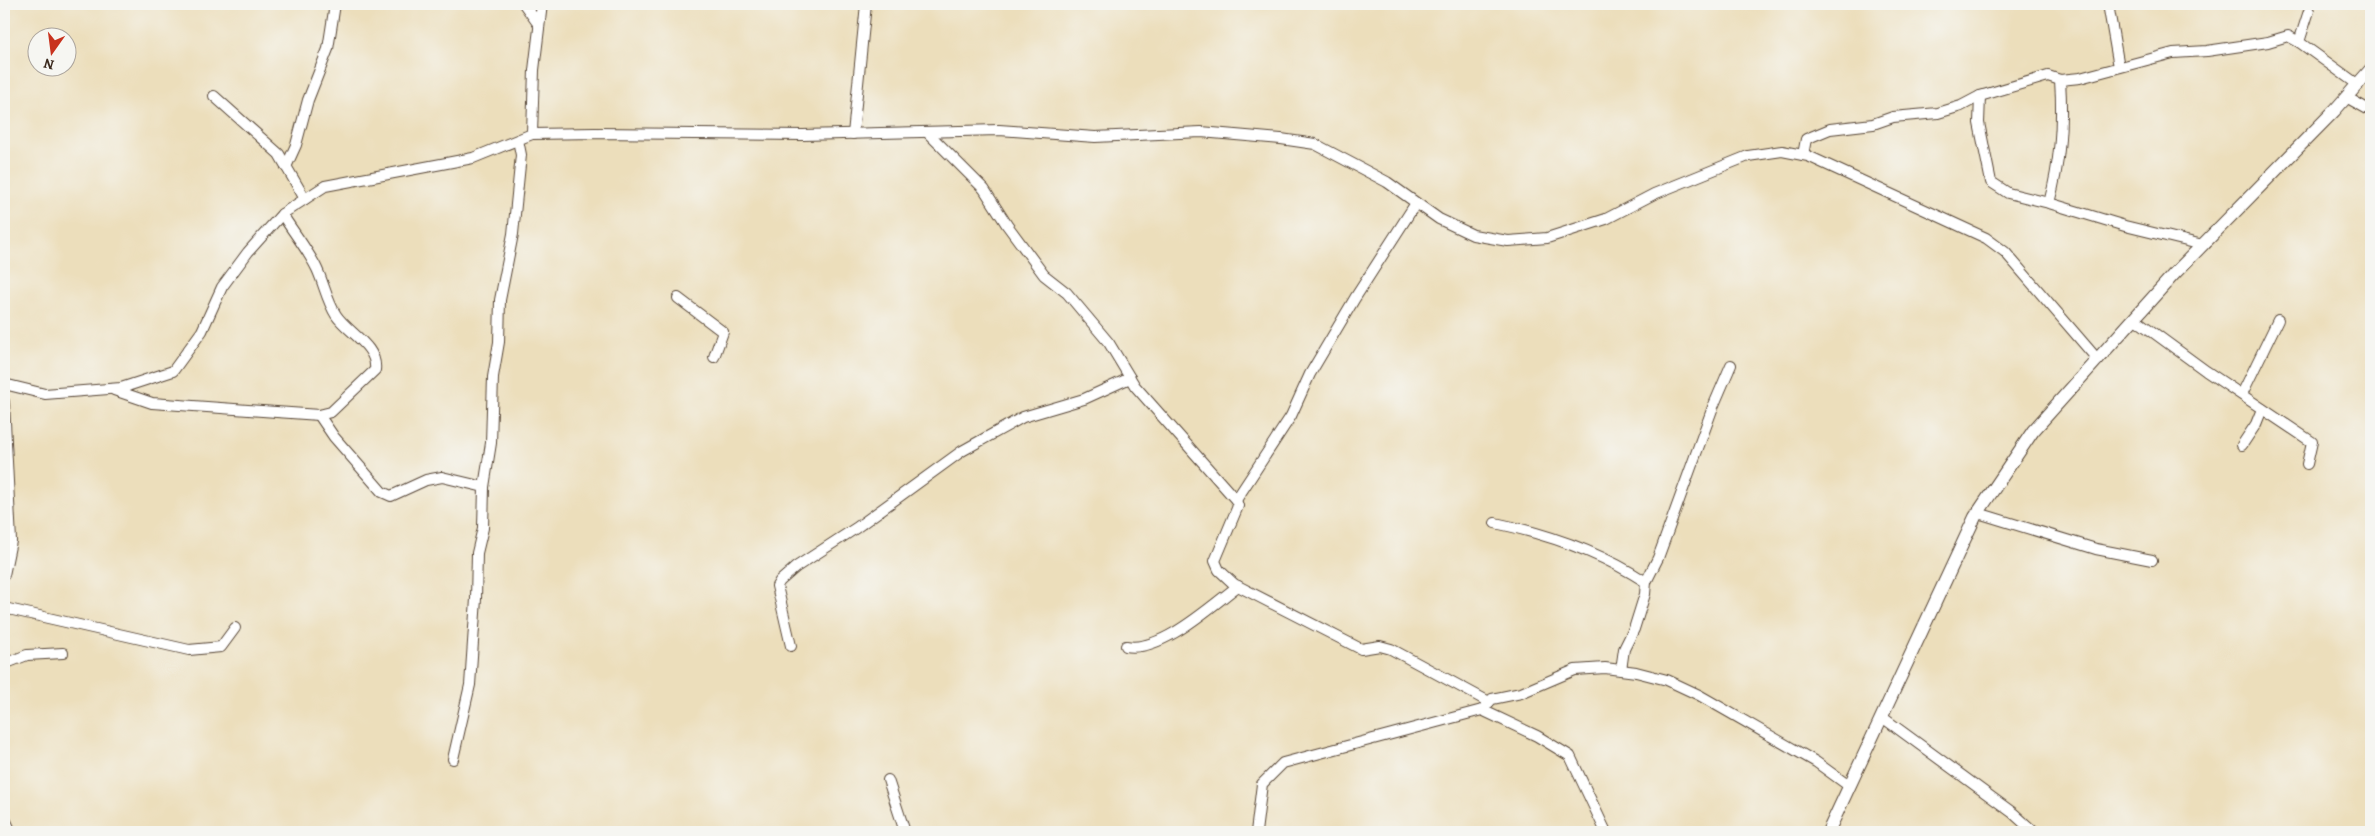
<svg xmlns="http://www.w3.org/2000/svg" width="2375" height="836" font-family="Alegreya,serif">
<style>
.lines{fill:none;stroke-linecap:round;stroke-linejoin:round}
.minor-casing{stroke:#564536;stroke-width:12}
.tertiary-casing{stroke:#564536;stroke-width:14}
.minor{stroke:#fff;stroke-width:10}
.tertiary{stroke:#fff;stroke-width:12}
</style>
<rect width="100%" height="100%" fill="#f6f6f2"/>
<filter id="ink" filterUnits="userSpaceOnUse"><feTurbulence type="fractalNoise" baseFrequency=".02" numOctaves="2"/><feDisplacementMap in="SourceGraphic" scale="10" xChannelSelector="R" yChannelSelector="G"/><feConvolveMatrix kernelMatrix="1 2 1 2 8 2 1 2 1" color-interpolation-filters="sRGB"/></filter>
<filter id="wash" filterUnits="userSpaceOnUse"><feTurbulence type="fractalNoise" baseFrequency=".0096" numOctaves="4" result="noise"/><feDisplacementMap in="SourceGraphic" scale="20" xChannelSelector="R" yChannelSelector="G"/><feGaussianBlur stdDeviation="1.12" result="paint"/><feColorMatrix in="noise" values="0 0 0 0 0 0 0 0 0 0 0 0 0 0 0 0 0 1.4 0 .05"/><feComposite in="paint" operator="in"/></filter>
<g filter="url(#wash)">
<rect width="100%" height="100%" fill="#ecdebb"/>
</g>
<g filter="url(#ink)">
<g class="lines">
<g class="minor-casing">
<g id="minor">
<path d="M524,4L539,25"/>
<path d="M2108,4L2119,67"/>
<path d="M2309,11L2299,42L2357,84"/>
<path d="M2060,80C2063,122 2060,163 2049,203L2125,226L2203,245"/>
<path d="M214,96L279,154L305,199"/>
<path d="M1980,96L1979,123L1991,182L2008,193L2049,203"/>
<path d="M2346,97L2371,111"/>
<path d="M927,132L984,189L1007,225L1044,275L1067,293L1109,343L1135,386L1236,500L1238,506L1215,561L1219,570L1234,584L1361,649L1380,646L1391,649L1489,702"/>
<path d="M532,134L534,70L542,4"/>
<path d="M853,134L866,4"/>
<path d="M1803,155L1806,139L1830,129L1873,124L1893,117L1938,113L1961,106L1980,96L2048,76L2060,80L2080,78L2173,53L2207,51L2268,42L2288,36L2299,42"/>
<path d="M286,167L296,145L308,100L328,49L335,4"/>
<path d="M678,298L723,332L714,357"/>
<path d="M2135,319L2206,371L2312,442L2307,464"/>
<path d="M4,384L45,394L121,388L173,371L202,331L222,287L248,252L282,214L325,186L473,158L532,134L595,133L803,135L999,130L1095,137L1201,132L1281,139L1315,144L1387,182L1439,219L1473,235L1508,241L1547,238L1606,219L1654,194L1748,156L1782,151L1808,156L1986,238L2005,252L2098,360"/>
<path d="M114,390L152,403L319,415L331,412L375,370C378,346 347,332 336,315C327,301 324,284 317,269C308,250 293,232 282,214"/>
<path d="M2242,394L2278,320"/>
<path d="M4,402L11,541L4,575"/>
<path d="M319,415L334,437L382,492L391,496L426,480L442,477L484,487"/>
<path d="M2242,445L2256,424L2262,409"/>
<path d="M1236,500L1291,416L1310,374L1355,298L1416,203"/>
<path d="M1978,513L2096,549L2152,560"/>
<path d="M1495,523C1548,534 1600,552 1646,582L1645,594L1634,629L1624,649L1621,670"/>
<path d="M1646,582L1658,558L1713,407L1731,365"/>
<path d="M4,608L189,650L221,647L235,628"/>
<path d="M791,646L777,586L780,581L796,567L856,528L962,451L1023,417L1084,399L1130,378"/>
<path d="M1126,646C1161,653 1211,606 1238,586"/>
<path d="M4,664L27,655L63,653"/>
<path d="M1482,710L1537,736L1570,756L1606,832"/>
<path d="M1882,717L2013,813L2034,832"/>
<path d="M453,759L470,685L476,599L477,553L483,528L484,487L491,443L493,377L499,342L500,300L513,234L521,155L518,140"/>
<path d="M888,780L905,832"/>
<path d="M4,817L11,832"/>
<path d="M1256,832L1262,784L1283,763L1482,710L1492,699L1521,693L1575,670L1605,668L1636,672L1667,680L1699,695L1816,762L1849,786"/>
</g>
</g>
<g class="tertiary-casing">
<path id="tertiary" d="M1828,832L1975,517L2033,431L2174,274L2335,110L2371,69"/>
</g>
<use href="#minor" class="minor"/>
<use href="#tertiary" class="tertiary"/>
</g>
</g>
<rect width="2375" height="836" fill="none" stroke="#f6f6f2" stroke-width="20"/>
<g transform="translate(52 52) rotate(194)"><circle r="24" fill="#f6f6f2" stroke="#aba49d"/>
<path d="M0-4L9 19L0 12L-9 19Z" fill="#c8321e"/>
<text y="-8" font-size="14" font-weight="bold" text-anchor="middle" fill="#3b2a1e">N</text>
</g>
</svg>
